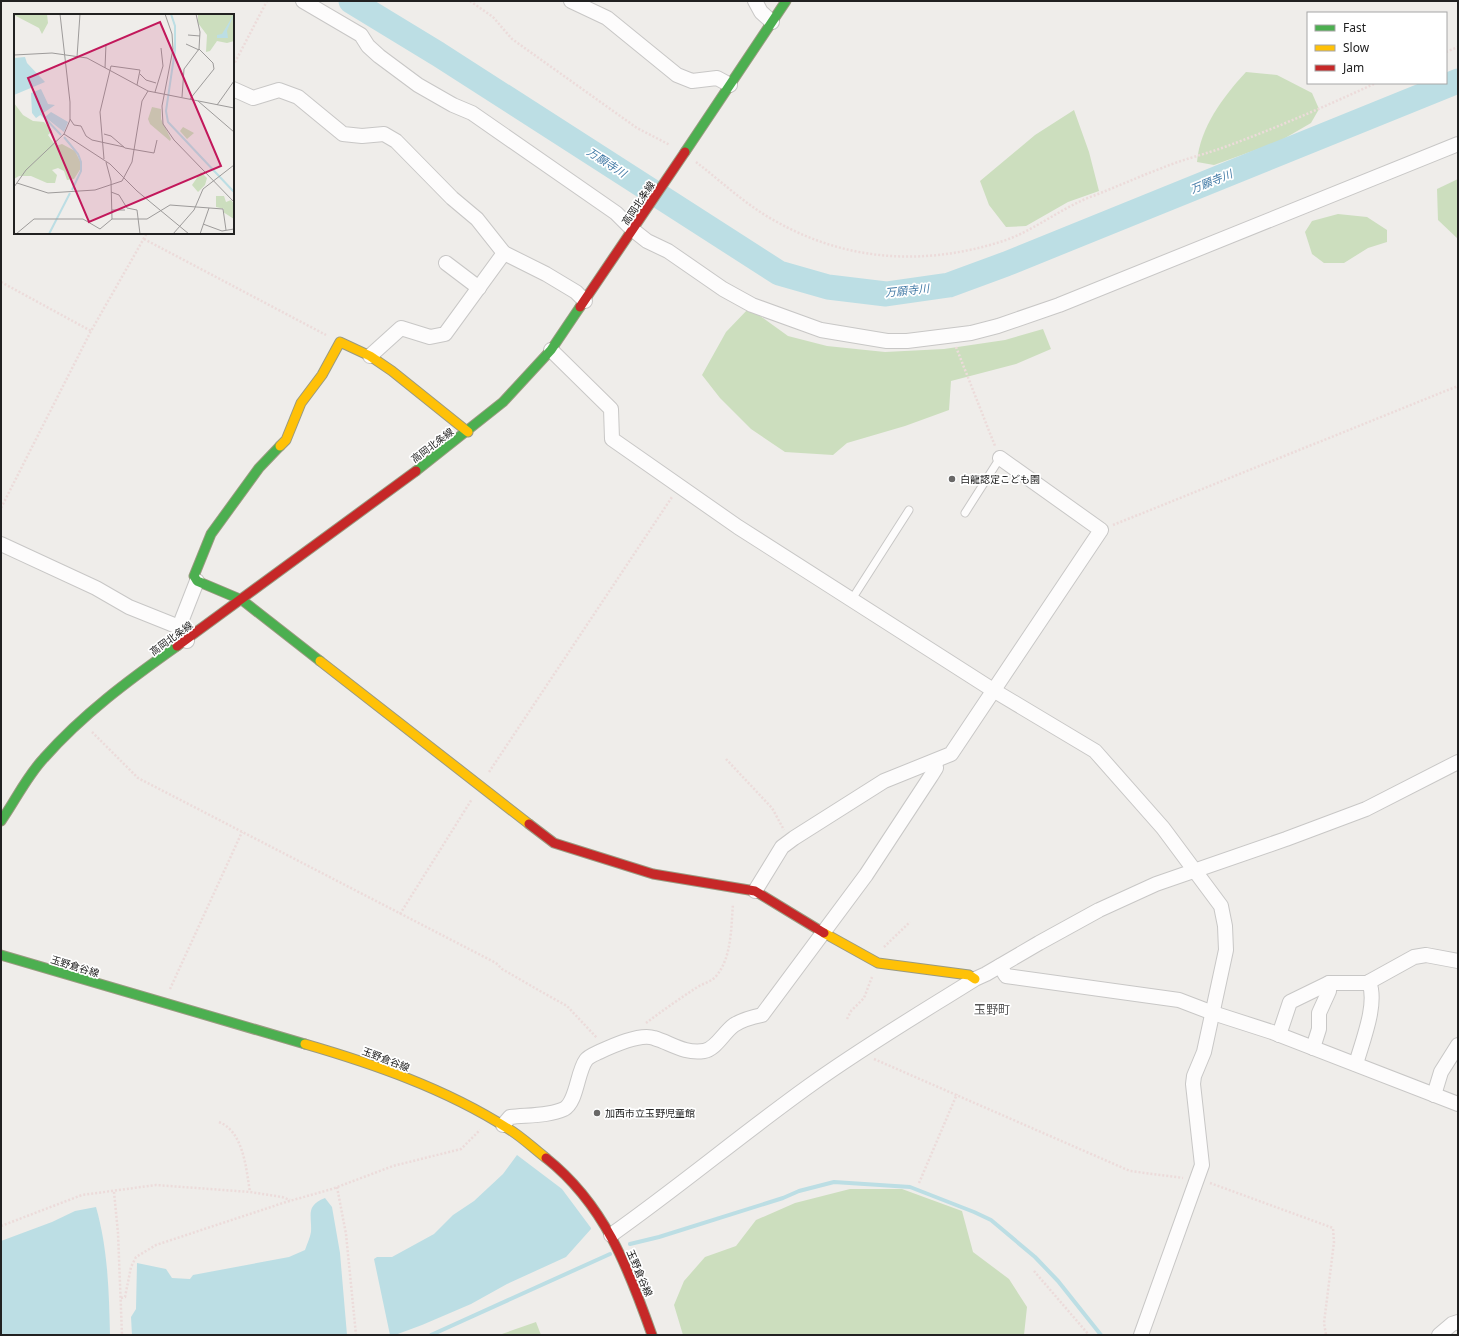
<svg xmlns="http://www.w3.org/2000/svg" width="1459" height="1336" font-family="'Noto Sans','Noto Sans JP',sans-serif">
<style>
.forest{fill:#ccdebe}
.water{fill:#bcdee4}
.lines{fill:none;stroke-linecap:round;stroke-linejoin:round}
.stream{stroke:#bcdee4;stroke-width:4}
.river{stroke:#bcdee4;stroke-width:25}
.lane-casing{stroke:#c8c7c6;stroke-width:9}
.street-casing{stroke:#c8c7c6;stroke-width:16}
.fast-casing{stroke:#9a9a80;stroke-width:11}
.slow-casing{stroke:#9a9a80;stroke-width:11}
.jam-casing{stroke:#9a9a80;stroke-width:11}
.path{stroke:#ecdbda;stroke-width:2.5;stroke-dasharray:2 2;stroke-linecap:butt}
.lane{stroke:#fdfcfc;stroke-width:7}
.street{stroke:#fdfcfc;stroke-width:14}
.fast{stroke:#4caf50;stroke-width:9}
.slow{stroke:#ffc107;stroke-width:9}
.jam{stroke:#c62828;stroke-width:9}
.poi-dot{fill:#696867;stroke:#fff;stroke-width:1.5}
.labels{text-anchor:middle;dominant-baseline:central;stroke-width:3.5;stroke-linejoin:round;paint-order:stroke}
.street-label{font-size:10px;fill:#212121;stroke:#fff}
.poi-label{font-size:10px;fill:#212121;stroke:#fff;text-anchor:start}
.water-label{font-size:11px;font-style:italic;fill:#427aa6;stroke:#fff}
.quarter-label{font-size:12px;fill:#545454;stroke:#fff}
.inset-river{fill:none;stroke:#bcdee4;stroke-width:2}
.inset-road{fill:none;stroke:#9d9b9a;stroke-width:1}
.view{fill:#c2185b;fill-opacity:0.15;stroke:#c2185b;stroke-width:2}
.inset-edge{fill:none;stroke:#212121;stroke-width:2}
</style>
<rect width="100%" height="100%" fill="#efedea"/>
<g class="forest">
<path d="M1246,72L1277,75L1312,93L1319,109L1311,123L1280,141L1214,165L1197,162C1200,127 1223,97 1246,72Z"/>
<path d="M1074,110L1089,152L1099,191L1068,202L1026,226L1006,227L989,205L980,181L1035,135Z"/>
<path d="M1458,179V239L1438,220L1437,189Z"/>
<path d="M1338,214L1367,217L1387,230V242L1368,248L1344,263H1324L1312,254L1305,232L1312,221Z"/>
<path d="M749,308L788,336L827,346L885,352L944,349L1005,340L1043,329L1051,349L1016,364L951,381L949,410L905,426L847,443L833,455L785,452L751,429L720,398L702,375L726,332Z"/>
<path d="M850,1189H902L962,1211L973,1252L1009,1279L1027,1307L1024,1335H683L674,1305L684,1281L705,1257L736,1246L756,1220L795,1203Z"/>
<path d="M536,1322L541,1335H499Z"/>
</g>
<g class="water">
<path d="M517,1155L562,1189L591,1228V1229L566,1257L507,1284L471,1304L422,1325L395,1335H390L374,1259L377,1257H392L434,1234L453,1215L474,1201L503,1174Z"/>
<path d="M325,1198L332,1207L340,1253L347,1335H132L131,1317L136,1309L137,1263L166,1269L172,1278L190,1279L193,1275L289,1257L305,1250C307,1244 310,1238 311,1232C312,1215 305,1206 325,1198Z"/>
<path d="M96,1207C108,1249 109,1292 110,1335H1V1241L52,1222L75,1211Z"/>
</g>
<g class="lines">
<g class="stream">
<path d="M630,1244L659,1237L783,1198L799,1191L834,1182L910,1187L974,1212L991,1220L1035,1257L1058,1281L1101,1335"/>
<path d="M431,1335L610,1254"/>
</g>
<path class="river" d="M351,1L438,54L779,273L828,287L886,294L949,285L1006,264L1458,81"/>
<g class="lane-casing">
<g id="lane">
<path d="M965,513L1000,458"/>
<path d="M852,599L909,510"/>
</g>
</g>
<g class="street-casing">
<g id="street">
<path d="M303,1L361,35L368,46L379,56L418,85L453,105L472,113L616,213L633,230L647,241L668,251L723,289L752,305L821,330L887,341H907L971,333L998,326L1059,305L1458,144"/>
<path d="M571,1L607,18L677,75L692,81L717,78L730,85"/>
<path d="M755,1L761,12L772,22"/>
<path d="M233,89L253,98L279,90L298,97L343,134L362,136L384,134L396,141L452,198L477,219L504,253L546,274L576,292L585,301"/>
<path d="M446,263L479,288"/>
<path d="M551,350L611,409L612,439L738,527L993,690L1095,751L1163,828L1221,906L1225,926L1226,950L1204,1052L1194,1076L1193,1084L1202,1165L1141,1335"/>
<path d="M370,356L401,328L430,337L445,334L504,253"/>
<path d="M1,544L96,588L129,607L179,627L187,641"/>
<path d="M179,627L197,581"/>
<path d="M755,891L782,847L794,838L884,781L951,754L1101,530L1000,458"/>
<path d="M1000,966L1006,976L1179,1000L1213,1013L1272,1032L1458,1104"/>
<path d="M1279,1035L1290,1002L1329,983H1367L1414,957L1426,955L1458,961"/>
<path d="M1313,1048L1319,1029V1013L1329,991V983"/>
<path d="M1356,1064C1362,1042 1378,1004 1369,982"/>
<path d="M1434,1095L1441,1072L1458,1045"/>
<path d="M503,1125L510,1117C527,1115 549,1116 564,1109C577,1102 577,1072 586,1060C589,1056 595,1054 599,1052C612,1046 640,1033 654,1038C671,1043 684,1054 704,1051C716,1049 724,1032 734,1025C742,1020 752,1017 762,1015L866,875L931,776L936,768L935,762"/>
<path d="M611,1235C679,1187 742,1134 809,1086C863,1047 919,1014 975,979L986,974L1039,943L1099,910L1156,884L1286,839L1366,809L1458,762"/>
<path d="M1439,1335L1452,1324L1458,1322"/>
</g>
</g>
<g class="fast-casing">
<g id="fast">
<path d="M685,152L786,1"/>
<path d="M280,446L259,468L211,534L194,576L197,581L242,600L320,661"/>
<path d="M416,471L503,402L551,350L580,307"/>
<path d="M1,821C15,801 27,776 44,758C83,714 129,680 177,646"/>
<path d="M1,955L305,1044"/>
</g>
</g>
<g class="slow-casing">
<g id="slow">
<path d="M280,446L286,440L301,403L322,375L340,342L370,356L392,371L468,432"/>
<path d="M320,661L529,824"/>
<path d="M824,933L878,963L969,975L975,979"/>
<path d="M305,1044C374,1064 446,1089 507,1128C521,1136 533,1148 546,1158"/>
</g>
</g>
<g class="jam-casing">
<g id="jam">
<path d="M580,307L685,152"/>
<path d="M177,646L416,471"/>
<path d="M529,824L554,843L653,874L755,891L824,933"/>
<path d="M546,1158C604,1204 628,1267 652,1335"/>
</g>
</g>
<g class="path">
<path d="M470,1L493,17L512,39L637,128L670,145"/>
<path d="M1446,52L1458,47"/>
<path d="M233,66L267,1"/>
<path d="M696,162C722,182 747,206 777,222C847,261 923,266 1000,242C1033,232 1060,208 1093,196C1116,187 1138,177 1162,168C1181,160 1202,155 1222,148C1274,129 1326,106 1376,83"/>
<path d="M144,239L326,335"/>
<path d="M1,282L91,331"/>
<path d="M956,347L995,446"/>
<path d="M1,508L91,331L147,233"/>
<path d="M1113,525L1458,386"/>
<path d="M92,732L138,778L496,963L502,969L540,991L567,1006L597,1038"/>
<path d="M726,759L772,808L784,830"/>
<path d="M489,772L672,497"/>
<path d="M400,914L472,799"/>
<path d="M884,947L910,922"/>
<path d="M170,989L242,832"/>
<path d="M847,1019L851,1011L864,998L872,977"/>
<path d="M646,1023C662,1011 679,999 696,988C703,983 712,982 717,975C732,956 731,927 733,904"/>
<path d="M874,1059L1130,1171L1183,1178"/>
<path d="M219,1122C244,1132 246,1169 250,1192"/>
<path d="M919,1183L957,1094"/>
<path d="M1210,1183L1333,1228L1334,1242L1324,1323L1326,1335"/>
<path d="M337,1187L346,1234L356,1335"/>
<path d="M114,1192L118,1233L122,1335"/>
<path d="M1,1226L82,1195L156,1185L250,1192L282,1197L290,1200"/>
<path d="M1034,1271L1089,1335"/>
<path d="M121,1298L125,1297L131,1267L136,1257L156,1245L286,1202L332,1189L393,1166L461,1149L480,1130"/>
</g>
<use href="#lane" class="lane"/>
<use href="#street" class="street"/>
<use href="#fast" class="fast"/>
<use href="#slow" class="slow"/>
<use href="#jam" class="jam"/>
</g>
<g class="poi-dot">
<circle cx="952" cy="479" r="4"/>
<circle cx="597" cy="1113" r="4"/>
</g>
<g class="labels">
<g class="street-label">
<text transform="translate(638 203) rotate(-56)">高岡北条線</text>
<text transform="translate(432 445) rotate(-37)">高岡北条線</text>
<text transform="translate(171 638) rotate(-36)">高岡北条線</text>
<text transform="translate(75 966) rotate(17)">玉野倉谷線</text>
<text transform="translate(386 1059) rotate(21)">玉野倉谷線</text>
<text transform="translate(640 1273) rotate(67)">玉野倉谷線</text>
</g>
<g class="poi-label">
<text x="960" y="479">白龍認定こども園</text>
<text x="605" y="1113">加西市立玉野児童館</text>
</g>
<g class="water-label">
<text transform="translate(607 162) rotate(33)">万願寺川</text>
<text transform="translate(1211 181) rotate(-22)">万願寺川</text>
<text transform="translate(907 290) rotate(-6)">万願寺川</text>
</g>
<g class="quarter-label">
<text x="992" y="1009">玉野町</text>
</g>
</g>
<g transform="translate(14 14)">
<rect width="220" height="220" fill="#efedea"/>
<path d="M33,0L34,9L28,20L25,14L0,1ZM184,0H220V27L213,29L203,27L196,37L192,38L193,21L184,9ZM0,89L9,101L19,107L30,108L38,117L34,121L42,132L48,130L61,137L66,147L67,154L60,165L53,166L50,157L44,154L38,156L43,161L41,169H33L17,162H5L0,165ZM138,93L147,95V105L157,125L156,127L136,110L134,105ZM169,113L180,119L173,125L166,117ZM187,158L193,164L191,171L184,178L178,171ZM202,182H210L212,188L217,186L220,190V205L209,198L210,195L202,193Z" fill="#ccdebe"/>
<path d="M220,0L213,17L214,24H203V21L208,20ZM11,43L13,49L31,68L0,81V44ZM27,75L34,90L41,91L22,104L18,99L17,79ZM37,98L54,108L50,118L31,103Z" fill="#bcdee4"/>
<path class="inset-river" d="M157,0L161,12V36L152,97L154,108L220,178M27,100L47,121M50,123L64,140L67,148V157L58,176M35,220L56,179"/>
<path class="inset-road" d="M151,0L158,20L159,35L148,92L149,110L160,126L220,188M174,21L186,22M172,30L185,36M0,41L38,39L73,44L134,77L220,94M63,43L66,0M91,54L92,30M126,60L132,66L142,69M141,78L149,52L147,34M168,83L170,55L185,35M176,85L200,55L199,49L185,35L186,18L182,0M184,87L220,118M203,91L220,67M56,105L60,111L67,112L72,122L78,126L110,133M50,120L96,150L123,177L175,220M90,120L97,122L111,134L140,139L143,126M90,145L86,98L97,52L126,56L123,71M92,148L97,167L98,205M3,169L34,179L81,176L108,167L118,148L128,87L134,77M0,173L12,156L50,120L56,106V88L46,0M97,178L105,181L113,194L123,196L126,220M98,196H111M189,210L208,217L220,215M2,220L20,205H69L86,215L98,205H133L156,191L209,195L212,216M159,220L180,196L189,175L220,151M186,220L195,194"/>
<path class="view" d="M146,8L207,152L75,208L14,64Z"/>
<rect width="220" height="220" class="inset-edge"/>
</g>
<rect width="1459" height="1336" fill="none" stroke="#212121" stroke-width="4"/>
<rect x="1307" y="12" width="140" height="72" fill="#ffffff" stroke="#a6a6a6"/>
<rect x="1315" y="25" width="20" height="6" fill="#4caf50" stroke="#a6a6a6"/>
<text x="1343" y="32" font-size="12" fill="#212121">Fast</text>
<rect x="1315" y="45" width="20" height="6" fill="#ffc107" stroke="#a6a6a6"/>
<text x="1343" y="52" font-size="12" fill="#212121">Slow</text>
<rect x="1315" y="65" width="20" height="6" fill="#c62828" stroke="#a6a6a6"/>
<text x="1343" y="72" font-size="12" fill="#212121">Jam</text>
</svg>
